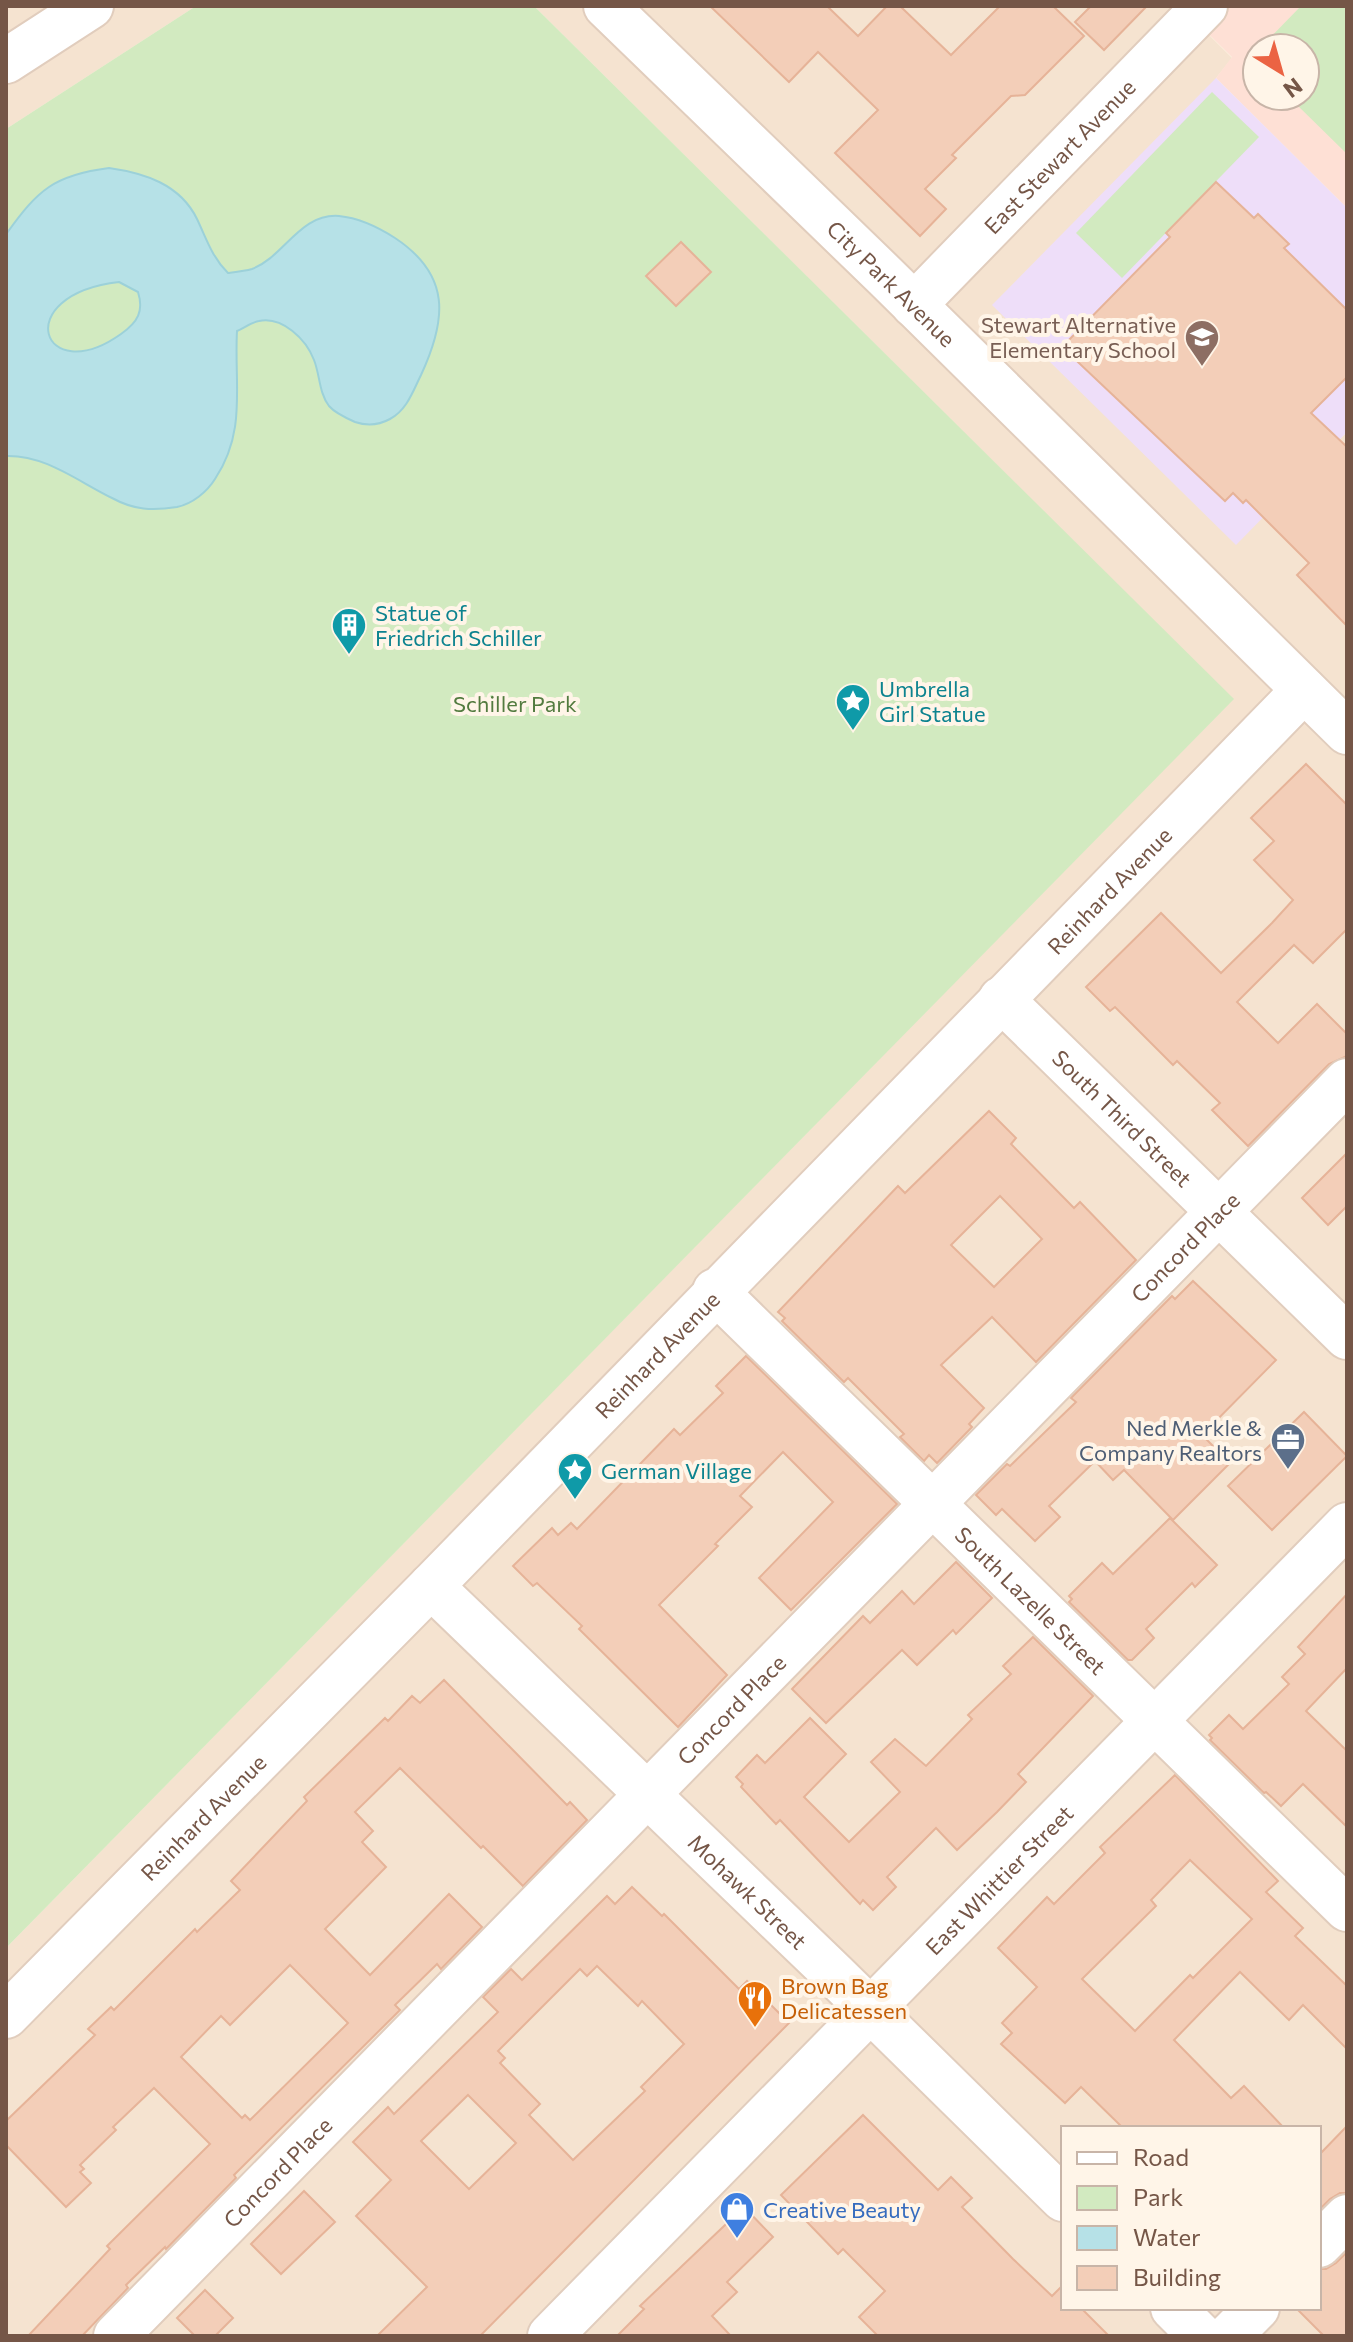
<svg xmlns="http://www.w3.org/2000/svg" width="1353" height="2342" font-family="Commissioner,sans-serif">
<style>
.residential{fill:#f5e3d0;fill-rule:evenodd}
.commercial{fill:#fee0d5;fill-rule:evenodd}
.education{fill:#eedef9}
.green{fill:#d2eac0}
.water{fill:#b6e1e7;stroke:#9cd1d9;stroke-width:2;fill-rule:evenodd}
.building{fill:#f3ceb8;stroke:#e6b398;stroke-width:2;fill-rule:evenodd}
.lines{fill:none;stroke-linecap:round;stroke-linejoin:round}
.minor-casing{stroke:#e1cdbd;stroke-width:48}
.minor{stroke:#fff;stroke-width:44}
.labels{text-anchor:middle;dominant-baseline:central;stroke-width:8;stroke-linejoin:round;paint-order:stroke}
.street-label{font-size:22px;fill:#755647;stroke:#fff5e8}
.education-label{font-size:22px;fill:#785e54;stroke:#fff5e8;text-anchor:end}
.culture-label{font-size:22px;fill:#0d838f;stroke:#fff5e8;text-anchor:start}
.park-label{font-size:22px;fill:#537b3f;stroke:#fff5e8}
.service-label{font-size:22px;fill:#4e5e75;stroke:#fff5e8;text-anchor:end}
.food-label{font-size:22px;fill:#c56008;stroke:#fff5e8;text-anchor:start}
.shop-label{font-size:22px;fill:#366cbe;stroke:#fff5e8;text-anchor:start}
</style>
<rect width="100%" height="100%" fill="#fdf1e1"/>
<g class="residential">
<path d="M6,6H196L6,129Z"/>
<path d="M534,6H1180L1232,58L1216,78L1235,544L1347,432V2336H6V1948L1233,699ZM1063,2128H1319V2308H1063Z"/>
</g>
<path class="commercial" d="M1180,6H1347V208L1216,78L1232,57ZM1257,48H1305V96H1257Z"/>
<path class="education" d="M1216,78L1347,208V432L1236,545L992,305Z"/>
<g class="green">
<path d="M196,6H534L1234,699L6,1948V129Z"/>
<path d="M1301,6H1347V154L1295,103L1305,96V48H1260Z"/>
<path d="M1212,92L1259,137L1122,278L1076,233Z"/>
</g>
<path class="water" d="M109,168C144,173 180,184 197,219C207,240 212,257 228,273C236,272 245,271 252,269C284,257 300,213 339,216C359,218 378,227 395,238C451,275 447,319 421,375C413,391 407,410 390,419C379,425 367,426 355,422C346,418 335,413 329,406C319,393 320,375 314,360C306,339 282,316 259,321C252,322 244,328 237,331C234,385 247,431 215,479C207,492 192,504 177,507C152,511 134,510 112,498C77,481 46,455 6,456L7,233C38,190 54,175 109,168ZM119,282L138,292C144,311 138,322 121,334C42,390 8,295 119,282Z"/>
<g class="building">
<path d="M710,6H827L858,36L887,6H900L951,55L1000,6H1053L1084,36L1025,95L1011,96L952,155L956,158L925,189L946,209L920,236L835,153L878,110L818,52L789,82Z"/>
<path d="M1091,6H1147L1104,50L1075,22Z"/>
<path d="M1216,182L1254,218L1258,214L1289,244L1284,248L1347,310V377L1311,413L1347,447V626L1297,575L1309,563L1246,500L1243,503L1233,493L1225,501L1062,347L1170,237L1166,233Z"/>
<path d="M681,242L711,272L676,306L646,276Z"/>
<path d="M1306,764L1347,805V929L1313,963L1294,945L1237,1002L1278,1043L1317,1004L1347,1034V1056L1329,1064L1248,1146L1212,1110L1220,1103L1177,1061L1173,1065L1115,1007L1110,1011L1086,987L1161,913L1221,973L1272,923L1293,900L1254,860L1274,841L1251,818Z"/>
<path d="M989,1111L1016,1138L1011,1144L1074,1208L1080,1202L1136,1260L1036,1362L992,1317L941,1365L984,1408L969,1424L972,1427L937,1463L929,1455L924,1461L900,1437L904,1434L848,1378L844,1382L782,1321L785,1318L778,1312L898,1186L905,1193ZM1000,1196L1042,1239L994,1287L951,1245Z"/>
<path d="M1347,1153V1206L1328,1225L1302,1198Z"/>
<path d="M1193,1281L1276,1360L1202,1435L1230,1463L1173,1520L1124,1470L1113,1480L1095,1461L1049,1506L1060,1517L1035,1541L1002,1509L996,1515L976,1495L1007,1464L1010,1466L1076,1402L1071,1398L1172,1296L1175,1299Z"/>
<path d="M746,1356L897,1504L791,1610L759,1578L833,1502L783,1452L740,1496L752,1507L715,1544L718,1546L659,1605L727,1675L678,1727L579,1629L582,1626L537,1583L533,1586L513,1566L552,1528L558,1535L571,1523L577,1529L674,1429L680,1435L723,1393L716,1386Z"/>
<path d="M1304,1412L1347,1456L1272,1530L1228,1486Z"/>
<path d="M1170,1518L1217,1565L1195,1587L1192,1583L1146,1629L1154,1638L1132,1660H1128L1069,1602L1072,1599L1069,1596L1102,1563L1113,1574Z"/>
<path d="M956,1562L992,1598L956,1634L953,1630L917,1665L902,1650L826,1723L792,1689L863,1616L870,1623L902,1591L914,1604Z"/>
<path d="M1347,1594V1668L1306,1711L1347,1751V1827L1303,1784L1281,1806L1266,1792L1264,1793L1210,1740L1212,1738L1209,1735L1229,1715L1243,1729L1289,1684L1282,1677L1305,1654L1298,1647Z"/>
<path d="M1033,1637L1093,1696L1018,1774L1026,1782L997,1812L957,1850L936,1828L887,1877L896,1887L873,1910L863,1900L860,1904L780,1820L776,1824L741,1787L743,1784L736,1777L757,1755L765,1763L810,1718L846,1754L804,1797L849,1842L900,1792L871,1762L895,1739L926,1766L972,1719L968,1715L1011,1674L1003,1666Z"/>
<path d="M444,1680L567,1805L570,1802L587,1820L523,1886L483,1846L481,1848L400,1768L355,1812L373,1831L362,1842L386,1867L325,1929L370,1975L449,1894L482,1927L441,1969L437,1964L395,2005L400,2010L234,2175L236,2178L166,2249L165,2247L126,2285L128,2288L82,2336H28L110,2249L107,2246L210,2144L154,2088L113,2127L116,2130L80,2165L84,2169L80,2172L91,2183L66,2207L6,2145V2121L95,2035L88,2029L111,2007L114,2010L195,1929L197,1932L240,1890L231,1881L307,1801L304,1797L385,1718L388,1721L412,1696L420,1703ZM290,1965L348,2023L250,2120L245,2115L242,2118L181,2057L221,2016L230,2025Z"/>
<path d="M1175,1775L1278,1881L1266,1892L1303,1928L1295,1936L1347,1986V2049L1303,2005L1289,2020L1240,1972L1174,2040L1231,2098L1244,2086L1284,2128H1123L1081,2087L1065,2103L1001,2044L1012,2033L1002,2023L1037,1987L998,1948L1047,1897L1054,1904L1105,1853L1100,1847ZM1190,1860L1252,1919L1193,1978L1190,1975L1135,2031L1082,1979L1156,1906L1151,1900Z"/>
<path d="M632,1887L662,1916L664,1914L739,1989L747,1981L789,2023L480,2336H377L427,2287L356,2216L391,2180L353,2142L388,2107L394,2114L498,2012L483,1997L511,1969L522,1980L607,1896L615,1904ZM597,1966L638,2006L642,2001L684,2044L641,2087L645,2091L573,2160L529,2115L540,2104L500,2063L505,2058L498,2051L580,1969L587,1976ZM468,2095L516,2143L469,2189L421,2141Z"/>
<path d="M863,2115L938,2190L951,2177L972,2198L962,2207L1013,2259L1052,2296L1061,2287L1063,2308H1081L1109,2336H878L859,2317L885,2291L843,2249L838,2254L781,2195Z"/>
<path d="M1347,2126V2193H1340L1330,2199L1319,2210V2155Z"/>
<path d="M304,2191L335,2222L281,2274L251,2244Z"/>
<path d="M744,2207L773,2237L727,2282L737,2292L712,2316L731,2336H617L644,2309L640,2306Z"/>
<path d="M1347,2252V2336H1324L1296,2308H1319V2269H1326L1336,2263Z"/>
<path d="M205,2290L233,2318L215,2336H195L177,2318Z"/>
</g>
<g class="lines">
<g class="minor-casing">
<g id="minor">
<path id="s1" d="M606,6L886,277L1347,732"/>
<path d="M6,61L91,6"/>
<path id="s2" d="M914,305L1205,6"/>
<path id="s3" d="M1001,999L1347,1337"/>
<path id="s4" d="M715,1291L1347,1909"/>
<path id="s5" d="M431,1586L834,1974L1063,2199"/>
<path id="s6" d="M6,2016L431,1586L1304,690"/>
<path d="M1319,2245L1347,2217"/>
<path d="M1173,2308L1201,2336"/>
<path id="s7" d="M116,2336L1347,1081"/>
<path id="s8" d="M550,2336L1347,1525"/>
<path d="M1229,2336L1257,2308"/>
</g>
</g>
<use href="#minor" class="minor"/>
</g>
<defs>
<g id="school-pin" transform="scale(1.8)"><path d="M0 17L-7.5 6A9.5 9.5 0 1 1 7.5 6Z" fill="#8d6e63" stroke="#fff5e8"/><path d="M0-5L7-2L0 1L-7-2ZM-4 1L0 2.5L4 1V4Q0 6-4 4Z" fill="#fff"/></g>
<g id="building-pin" transform="scale(1.8)"><path d="M0 17L-7.5 6A9.5 9.5 0 1 1 7.5 6Z" fill="#0f9aa8" stroke="#fff5e8"/><path d="M-4-6H4V6H1V3H-1V6H-4ZM-2.5-4.3h1.7v1.8h-1.7ZM.8-4.3h1.7v1.8H.8ZM-2.5-1h1.7V.8h-1.7ZM.8-1h1.7V.8H.8Z" fill="#fff"/></g>
<g id="sight-pin" transform="scale(1.8)"><path d="M0 17L-7.5 6A9.5 9.5 0 1 1 7.5 6Z" fill="#0f9aa8" stroke="#fff5e8"/><path d="M0-6L1.8-2.2L6-1.7L2.9 1.2L3.7 5.4L0 3.3L-3.7 5.4L-2.9 1.2L-6-1.7L-1.8-2.2Z" fill="#fff"/></g>
<g id="office-pin" transform="scale(1.8)"><path d="M0 17L-7.5 6A9.5 9.5 0 1 1 7.5 6Z" fill="#5c6f8a" stroke="#fff5e8"/><path d="M-6-3h4V-5.5h4V-3h4V5H-6ZM-1-4.5V-3h2v-1.5ZM-6 0V1H6V0Z" fill="#fff"/></g>
<g id="restaurant-pin" transform="scale(1.8)"><path d="M0 17L-7.5 6A9.5 9.5 0 1 1 7.5 6Z" fill="#e8710a" stroke="#fff5e8"/><path d="M-5-6h1v4h1v-4h1v4h1v-4h1v5L-1.5 .5V6h-2V.5L-5-1ZM5-6V6H3V1.5H1.5Q1.5-4 5-6Z" fill="#fff"/></g>
<g id="shop-pin" transform="scale(1.8)"><path d="M0 17L-7.5 6A9.5 9.5 0 1 1 7.5 6Z" fill="#3f7fe0" stroke="#fff5e8"/><path d="M-5-2.5h2.3a2.7 3.5 0 0 1 5.4 0H5L5.5 6h-11ZM-1.5-2.5h3a1.5 2.3 0 0 0-3 0Z" fill="#fff"/></g>
</defs>
<g fill-rule="evenodd">
<use href="#school-pin" x="1202" y="337"/>
<use href="#building-pin" x="349" y="625"/>
<use href="#sight-pin" x="853" y="701"/>
<use href="#office-pin" x="1288" y="1440"/>
<use href="#sight-pin" x="575" y="1470"/>
<use href="#restaurant-pin" x="755" y="1998"/>
<use href="#shop-pin" x="737" y="2209"/>
</g>
<g class="labels">
<g class="street-label">
<text stroke="none"><textPath href="#s2" startOffset="208">East Stewart Avenue</textPath></text>
<text stroke="none"><textPath href="#s1" startOffset="398">City Park Avenue</textPath></text>
<text stroke="none"><textPath href="#s6" startOffset="1576">Reinhard Avenue</textPath></text>
<text stroke="none"><textPath href="#s3" startOffset="170">South Third Street</textPath></text>
<text stroke="none"><textPath href="#s7" startOffset="1526">Concord Place</textPath></text>
<text stroke="none"><textPath href="#s6" startOffset="928">Reinhard Avenue</textPath></text>
<text stroke="none"><textPath href="#s4" startOffset="442">South Lazelle Street</textPath></text>
<text stroke="none"><textPath href="#s7" startOffset="878">Concord Place</textPath></text>
<text stroke="none"><textPath href="#s6" startOffset="280">Reinhard Avenue</textPath></text>
<text stroke="none"><textPath href="#s8" startOffset="640">East Whittier Street</textPath></text>
<text stroke="none"><textPath href="#s5" startOffset="440">Mohawk Street</textPath></text>
<text stroke="none"><textPath href="#s7" startOffset="230">Concord Place</textPath></text>
</g>
<g class="education-label">
<text x="1176" y="324">Stewart Alternative<tspan x="1176" dy="25">Elementary School</tspan></text>
</g>
<g class="culture-label">
<text x="375" y="612">Statue of<tspan x="375" dy="25">Friedrich Schiller</tspan></text>
<text x="879" y="688">Umbrella<tspan x="879" dy="25">Girl Statue</tspan></text>
<text x="601" y="1470">German Village</text>
</g>
<g class="park-label">
<text x="515" y="703">Schiller Park</text>
</g>
<g class="service-label">
<text x="1262" y="1427">Ned Merkle &amp;<tspan x="1262" dy="25">Company Realtors</tspan></text>
</g>
<g class="food-label">
<text x="781" y="1985">Brown Bag<tspan x="781" dy="25">Delicatessen</tspan></text>
</g>
<g class="shop-label">
<text x="763" y="2209">Creative Beauty</text>
</g>
</g>
<rect width="1353" height="2342" fill="none" stroke="#755647" stroke-width="16"/>
<rect x="1061" y="2126" width="260" height="184" fill="#fff5e8" stroke="#c8b5a8" stroke-width="2"/>
<rect x="1077" y="2152" width="40" height="12" fill="#ffffff" stroke="#c8b5a8" stroke-width="2"/>
<text x="1133" y="2166" font-size="24" fill="#755647">Road</text>
<rect x="1077" y="2186" width="40" height="24" fill="#d2eac0" stroke="#c8b5a8" stroke-width="2"/>
<text x="1133" y="2206" font-size="24" fill="#755647">Park</text>
<rect x="1077" y="2226" width="40" height="24" fill="#b6e1e7" stroke="#c8b5a8" stroke-width="2"/>
<text x="1133" y="2246" font-size="24" fill="#755647">Water</text>
<rect x="1077" y="2266" width="40" height="24" fill="#f3ceb8" stroke="#c8b5a8" stroke-width="2"/>
<text x="1133" y="2286" font-size="24" fill="#755647">Building</text>
<g transform="translate(1281 72) rotate(143)"><circle r="38" fill="#fff5e8" stroke="#c8b5a8" stroke-width="2"/>
<path d="M0-6L14 30L0 20L-14 30Z" fill="#eb6343"/>
<text y="-12" font-size="22" font-weight="bold" text-anchor="middle" fill="#755647">N</text>
</g>
</svg>
